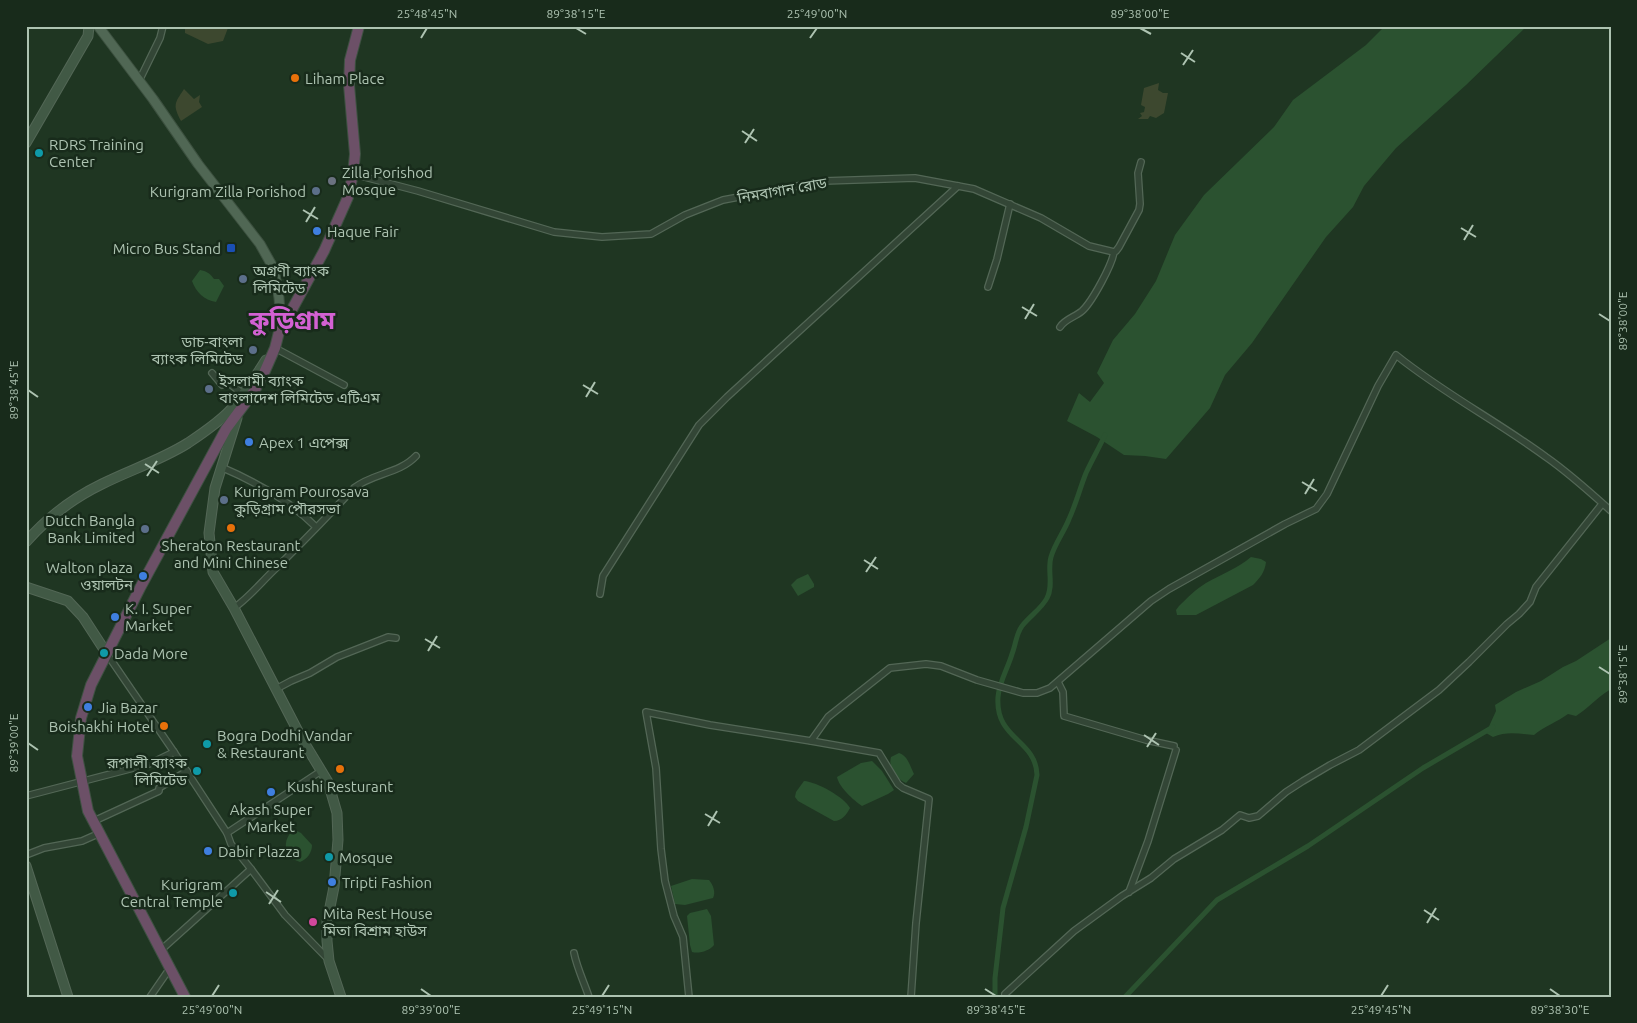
<svg xmlns="http://www.w3.org/2000/svg" width="1637" height="1023" font-family="Ubuntu,'Noto Sans Bengali',sans-serif">
<style>
.green{fill:#3d482f}
.water{fill:#2b5230}
.lines{fill:none;stroke-linecap:round;stroke-linejoin:round}
.canal{stroke:#2b5230;stroke-width:5}
.street-casing{stroke:#536756;stroke-width:8}
.secondary-casing{stroke:#536756;stroke-width:11}
.primary-casing{stroke:#3c503f;stroke-width:11}
.highway-casing{stroke:#3d5141;stroke-width:12}
.street{stroke:#334636;stroke-width:5.5}
.secondary{stroke:#415945;stroke-width:9}
.primary{stroke:#506754;stroke-width:9}
.highway{stroke:#6c5067;stroke-width:10}
.ticks{fill:none;stroke:#adc3b1;stroke-width:2}
.food-dot{fill:#e8710a;stroke:#182b1b;stroke-width:2}
.culture-dot{fill:#0f9aa8;stroke:#182b1b;stroke-width:2}
.worship-dot{fill:#6b7280;stroke:#182b1b;stroke-width:2}
.service-dot{fill:#5c6f8a;stroke:#182b1b;stroke-width:2}
.shop-dot{fill:#3f7fe0;stroke:#182b1b;stroke-width:2}
.transit-dot{fill:#1a4fb4;stroke:#182b1b;stroke-width:2}
.hotel-dot{fill:#d1479c;stroke:#182b1b;stroke-width:2}
.labels{text-anchor:middle;dominant-baseline:central;stroke-width:5;stroke-linejoin:round;paint-order:stroke}
.poi-label{font-size:15px;fill:#adc3b1;stroke:#182b1b;text-anchor:start}
.street-label{font-size:15px;fill:#adc3b1;stroke:#182b1b}
.town-label{font-size:25px;font-weight:bold;fill:#d361d3;stroke:#182b1b}
.neatline{fill:none;stroke:#adc3b1;stroke-width:2}
.ticks-label{font-size:12px;text-anchor:middle;fill:#adc3b1}
</style>
<rect width="100%" height="100%" fill="#1f3622"/>
<g class="green">
<path d="M185,26H230L228,28L223,41L208,44L185,33Z"/>
<path d="M1159,83L1158,90L1163,93H1168L1164,113L1156,118L1150,116L1148,119H1138L1142,116L1140,113L1144,112L1145,107L1141,105L1144,88Z"/>
<path d="M184,89L194,99L200,95L199,102L202,107L181,121C173,105 174,104 184,89Z"/>
</g>
<g class="water">
<path d="M1385,26H1527L1466,85L1396,148L1364,186L1353,207L1326,237L1252,343L1225,375L1210,408L1166,459L1145,456L1124,455L1097,437L1067,421L1079,393L1090,402L1104,383L1097,373L1113,340L1135,314L1156,281L1175,235L1204,195L1274,127L1293,100L1366,45Z"/>
<path d="M200,270C206,271 210,273 214,279H219L224,286L216,302C204,300 196,292 192,281Z"/>
<path d="M1251,557L1261,559L1266,562C1265,572 1260,578 1253,585L1196,615H1177L1176,610L1179,606C1187,598 1196,589 1206,583C1222,574 1238,568 1251,557Z"/>
<path d="M808,574L814,584V587L798,596L791,585L797,579Z"/>
<path d="M1611,638V689C1597,697 1589,708 1576,716L1568,714C1557,722 1545,726 1534,735C1519,734 1507,731 1493,737L1486,733L1496,711L1495,705L1516,692L1541,681L1563,667L1576,661Z"/>
<path d="M899,753C908,756 910,766 914,774L906,783C896,779 888,767 891,757Z"/>
<path d="M872,761L882,771L894,790L888,794L862,806C853,800 839,787 837,777L861,763Z"/>
<path d="M804,781C817,782 844,797 850,808C847,814 842,821 834,821L798,801L795,797L796,792Z"/>
<path d="M295,830L301,833L312,845C312,853 307,859 300,862L290,858C283,848 285,835 295,830Z"/>
<path d="M692,879L709,880C713,885 716,892 713,898L685,905L675,904L671,886Z"/>
<path d="M707,909L711,916L714,945C709,951 699,954 692,952L690,945L687,916L690,913Z"/>
</g>
<g class="lines">
<g class="canal">
<path d="M995,997V978L1003,908L1026,827L1037,775C1036,739 995,740 998,697C999,682 1008,668 1012,654C1016,644 1016,634 1022,626C1030,616 1042,608 1047,598C1054,585 1047,570 1051,557C1055,543 1064,532 1069,519C1076,504 1080,488 1086,473C1092,460 1099,448 1105,435"/>
<path d="M1125,997L1217,900L1308,846L1423,768L1493,727"/>
</g>
<g class="street-casing">
<g id="street">
<path d="M139,81L160,38L163,26"/>
<path d="M353,174L418,191L554,232L602,237L651,234L685,215L723,200L824,181L915,178L974,189L1041,218L1089,246L1114,252L1116,251L1119,247L1139,210L1140,204L1138,173L1141,162"/>
<path d="M988,287L997,259L1010,204"/>
<path d="M1060,327C1065,319 1075,317 1082,311C1092,302 1112,265 1114,252"/>
<path d="M275,348L344,385"/>
<path d="M212,373L222,385L225,380L243,394"/>
<path d="M221,467C256,482 289,500 316,527"/>
<path d="M600,594L603,576L699,425L727,397L958,186"/>
<path d="M234,608C248,598 258,586 270,574C299,546 327,517 354,488C373,473 399,474 416,456"/>
<path d="M107,654L174,752L227,833L321,771"/>
<path d="M1058,682L1063,692L1064,716L1146,740L1174,746"/>
<path d="M276,689L291,681L310,673L337,657L388,637L396,638"/>
<path d="M811,741L879,753L898,784L903,788L929,799L916,923L911,997"/>
<path d="M26,796L149,764L174,752"/>
<path d="M94,821L159,791V788L187,771"/>
<path d="M227,833L231,844L251,869"/>
<path d="M26,855L44,848L82,841L100,833"/>
<path d="M1129,892L1148,841L1176,750"/>
<path d="M161,950L251,869L285,915L328,959"/>
<path d="M574,953C577,968 584,982 589,997"/>
<path d="M1005,994L1074,931L1122,896L1151,878L1174,859L1222,830L1240,815L1249,818L1258,816L1286,792L1303,781L1330,765L1359,750L1439,690L1469,662L1507,624L1519,614L1530,602L1536,587L1602,504"/>
<path d="M150,997L170,968"/>
<path d="M689,997L683,937L674,916L665,881L661,849L656,768L646,712L710,725L811,741L828,717L890,668L926,664L941,666L977,680L1023,693H1037L1050,688L1151,601L1169,589L1285,524L1316,509L1327,494L1378,386L1396,355C1443,393 1497,421 1546,457C1569,473 1590,492 1611,511"/>
</g>
</g>
<g class="secondary-casing">
<g id="secondary">
<path d="M26,143L88,36L89,26"/>
<path d="M237,418L215,488L209,533L213,572L234,608L302,739L328,782L337,813L338,840L334,887L327,922V941L329,961L341,997"/>
<path d="M26,542C47,518 73,498 102,484C130,470 161,460 188,443C200,435 224,418 233,407C245,393 256,376 266,360"/>
<path d="M26,587L68,601L83,617L107,654"/>
<path d="M26,866L68,997"/>
</g>
</g>
<g class="primary-casing">
<path id="primary" d="M98,26L153,99L198,164L260,244L274,269L279,298L281,324"/>
</g>
<g class="highway-casing">
<path id="highway" d="M185,997L88,811L77,756L81,718L91,685L140,588L226,429L255,390L264,373L275,348L281,324L290,313L324,251L348,197L353,174L355,154L349,85L350,60L359,26"/>
</g>
<use href="#street" class="street"/>
<use href="#secondary" class="secondary"/>
<use href="#primary" class="primary"/>
<use href="#highway" class="highway"/>
</g>
<path class="ticks" d="M576,28L586,34M1140,28L1151,34M421,38L427,28M810,38L817,28M1181,53L1195,62M1183,65L1193,50M742,131L757,141M745,143L754,129M303,210L318,219M306,222L315,207M1461,228L1476,237M1464,240L1473,225M1022,307L1037,316M1599,314L1610,321M1025,319L1034,304M583,385L598,394M28,390L38,397M586,397L595,382M145,464L159,473M147,476L157,461M1302,482L1317,491M1305,494L1314,479M864,560L878,569M866,572L876,557M425,639L440,648M428,651L437,636M1599,667L1610,674M1144,735L1159,745M28,743L38,750M1147,747L1156,733M705,814L720,823M708,826L717,811M266,892L281,902M269,904L278,890M1424,910L1439,920M1427,923L1436,908M421,989L431,996M985,989L996,996M1550,989L1560,996M212,996L219,985M602,996L609,985M1381,996L1388,985"/>
<g class="food-dot">
<circle cx="295" cy="78" r="5"/>
<circle cx="231" cy="528" r="5"/>
<circle cx="164" cy="726" r="5"/>
<circle cx="340" cy="769" r="5"/>
</g>
<g class="culture-dot">
<circle cx="39" cy="153" r="5"/>
<circle cx="104" cy="653" r="5"/>
<circle cx="207" cy="744" r="5"/>
<circle cx="197" cy="771" r="5"/>
<circle cx="329" cy="857" r="5"/>
<circle cx="233" cy="893" r="5"/>
</g>
<circle class="worship-dot" cx="332" cy="181" r="5"/>
<g class="service-dot">
<circle cx="316" cy="191" r="5"/>
<circle cx="243" cy="279" r="5"/>
<circle cx="253" cy="350" r="5"/>
<circle cx="209" cy="389" r="5"/>
<circle cx="224" cy="500" r="5"/>
<circle cx="145" cy="529" r="5"/>
</g>
<g class="shop-dot">
<circle cx="317" cy="231" r="5"/>
<circle cx="249" cy="442" r="5"/>
<circle cx="143" cy="576" r="5"/>
<circle cx="115" cy="617" r="5"/>
<circle cx="88" cy="707" r="5"/>
<circle cx="271" cy="792" r="5"/>
<circle cx="208" cy="851" r="5"/>
<circle cx="332" cy="882" r="5"/>
</g>
<rect class="transit-dot" x="226" y="243" width="10" height="10" rx="2.5"/>
<circle class="hotel-dot" cx="313" cy="922" r="5"/>
<g class="labels">
<g class="poi-label">
<text x="305" y="78">Liham Place</text>
<text x="49" y="144">RDRS Training<tspan x="49" dy="17">Center</tspan></text>
<text x="342" y="172">Zilla Porishod<tspan x="342" dy="17">Mosque</tspan></text>
<text x="306" y="191" text-anchor="end">Kurigram Zilla Porishod</text>
<text x="327" y="231">Haque Fair</text>
<text x="221" y="248" text-anchor="end">Micro Bus Stand</text>
<text x="253" y="270">অগ্রণী ব্যাংক<tspan x="253" dy="17">লিমিটেড</tspan></text>
<text x="243" y="341" text-anchor="end">ডাচ-বাংলা<tspan x="243" dy="17">ব্যাংক লিমিটেড</tspan></text>
<text x="219" y="380">ইসলামী ব্যাংক<tspan x="219" dy="17">বাংলাদেশ লিমিটেড এটিএম</tspan></text>
<text x="259" y="442">Apex 1 এপেক্স</text>
<text x="234" y="491">Kurigram Pourosava<tspan x="234" dy="17">কুড়িগ্রাম পৌরসভা</tspan></text>
<text x="135" y="520" text-anchor="end">Dutch Bangla<tspan x="135" dy="17">Bank Limited</tspan></text>
<text x="231" y="545" text-anchor="middle">Sheraton Restaurant<tspan x="231" dy="17">and Mini Chinese</tspan></text>
<text x="133" y="567" text-anchor="end">Walton plaza<tspan x="133" dy="17">ওয়ালটন</tspan></text>
<text x="125" y="608">K. I. Super<tspan x="125" dy="17">Market</tspan></text>
<text x="114" y="653">Dada More</text>
<text x="98" y="707">Jia Bazar</text>
<text x="154" y="726" text-anchor="end">Boishakhi Hotel</text>
<text x="217" y="735">Bogra Dodhi Vandar<tspan x="217" dy="17">&amp; Restaurant</tspan></text>
<text x="187" y="762" text-anchor="end">রূপালী ব্যাংক<tspan x="187" dy="17">লিমিটেড</tspan></text>
<text x="340" y="786" text-anchor="middle">Kushi Resturant</text>
<text x="271" y="809" text-anchor="middle">Akash Super<tspan x="271" dy="17">Market</tspan></text>
<text x="218" y="851">Dabir Plazza</text>
<text x="339" y="857">Mosque</text>
<text x="342" y="882">Tripti Fashion</text>
<text x="223" y="884" text-anchor="end">Kurigram<tspan x="223" dy="17">Central Temple</tspan></text>
<text x="323" y="913">Mita Rest House<tspan x="323" dy="17">মিতা বিশ্রাম হাউস</tspan></text>
</g>
<g class="street-label">
<text transform="translate(782 190) rotate(-10)">নিমবাগান রোড</text>
</g>
<g class="town-label">
<text x="292" y="320">কুড়িগ্রাম</text>
</g>
</g>
<rect width="1637" height="1023" fill="none" stroke="#182b1b" stroke-width="55"/>
<rect x="28" y="28" width="1582" height="968" class="neatline"/>
<g class="ticks-label">
<text x="427" y="18">25°48'45"N</text>
<text x="576" y="18">89°38'15"E</text>
<text x="817" y="18">25°49'00"N</text>
<text x="1140" y="18">89°38'00"E</text>
<text transform="translate(1623 321) rotate(-90)" y="4">89°38'00"E</text>
<text transform="translate(14 390) rotate(-90)" y="4">89°38'45"E</text>
<text transform="translate(1623 674) rotate(-90)" y="4">89°38'15"E</text>
<text transform="translate(14 743) rotate(-90)" y="4">89°39'00"E</text>
<text x="212" y="1014">25°49'00"N</text>
<text x="431" y="1014">89°39'00"E</text>
<text x="602" y="1014">25°49'15"N</text>
<text x="996" y="1014">89°38'45"E</text>
<text x="1381" y="1014">25°49'45"N</text>
<text x="1560" y="1014">89°38'30"E</text>
</g>
</svg>
